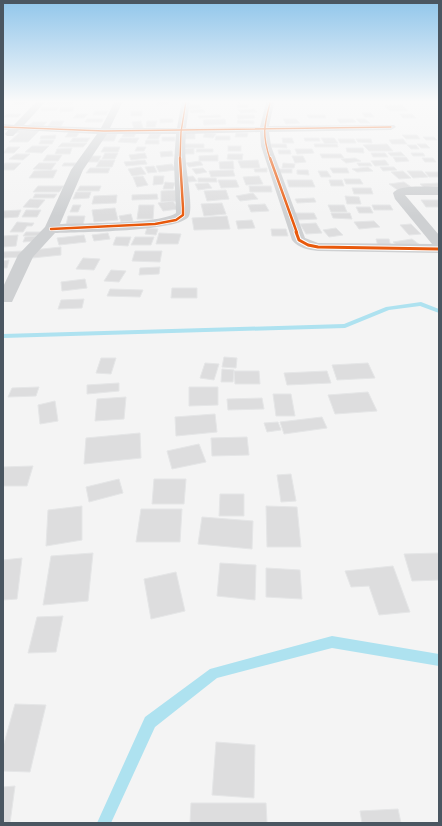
<svg xmlns="http://www.w3.org/2000/svg" width="442" height="826" font-family="Karla,sans-serif">
<style>
.lines{fill:none;stroke-linecap:round;stroke-linejoin:round}
.stream{fill:#aee2f0;fill-rule:evenodd}
.building{fill:#ddddde;stroke:#e5e6e7}
.minor{fill:#ced0d2;fill-rule:evenodd}
.cycleway-far2-casing{stroke:#fff;stroke-width:2.5}
.cycleway-far1-casing{stroke:#fff;stroke-width:4}
.cycleway-casing{stroke:#fff;stroke-width:5}
.cycleway-far2{stroke:#e8590c;stroke-width:1.5}
.cycleway-far1{stroke:#e8590c;stroke-width:2.5}
.cycleway{stroke:#e8590c;stroke-width:3}
</style>
<rect width="100%" height="100%" fill="#f4f4f4"/>
<g class="lines">
<g class="stream">
<path d="M421,302L439,309V313L420,306L389,310L345,328L3,338V334L344,324L386,307Z"/>
<path d="M332,636L439,654V666L332,648L217,678L155,727L111,823H97L145,717L210,669Z"/>
</g>
</g>
<g class="building">
<path d="M16,101H28L25,104H13Z"/>
<path d="M49,101H74L71,105H46Z"/>
<path d="M157,101H167L170,104L157,105Z"/>
<path d="M238,103L248,104L247,108L237,107Z"/>
<path d="M187,105H199L201,108L189,109Z"/>
<path d="M402,105L408,111H390L384,106Z"/>
<path d="M41,107H58L57,110L41,111Z"/>
<path d="M73,107V111L60,112V108Z"/>
<path d="M203,109L205,112L191,113L189,110Z"/>
<path d="M254,109L257,112L241,113L238,110Z"/>
<path d="M95,111H108L106,115H93Z"/>
<rect x="131" y="111" width="11" height="5"/>
<path d="M362,113H371L374,117H365Z"/>
<path d="M7,114H21L18,117H4Z"/>
<path d="M77,114H88L84,118H73Z"/>
<path d="M400,114H412L416,118H403Z"/>
<path d="M220,115L221,117L199,118L198,116Z"/>
<path d="M237,115H254L255,118L238,119Z"/>
<path d="M307,115H325L326,118H309Z"/>
<path d="M87,119H103L102,122H85Z"/>
<path d="M160,119H173V122L160,123Z"/>
<path d="M225,119L226,124L204,125L203,120Z"/>
<path d="M283,119H296L300,123L286,124Z"/>
<path d="M337,119H353L356,122L340,123Z"/>
<path d="M356,119H365L370,123H360Z"/>
<path d="M238,120L254,121V124L237,123Z"/>
<path d="M52,121H64L61,126H48Z"/>
<path d="M141,121L143,128L134,129L132,122Z"/>
<path d="M147,121H157L155,127H146Z"/>
<path d="M33,122H47L43,126H28Z"/>
<path d="M19,130H40L28,142H9L19,133H16Z"/>
<path d="M69,132H80L76,137H65Z"/>
<path d="M124,133H136L134,137H122Z"/>
<path d="M195,133V139H182V134Z"/>
<path d="M205,133L216,134L213,138L203,137Z"/>
<path d="M236,133H248L247,137H235Z"/>
<path d="M105,134H117L114,141H101Z"/>
<path d="M150,134H161L158,139H147Z"/>
<path d="M56,135L55,139H40L41,136Z"/>
<path d="M402,135H417L420,139H406Z"/>
<path d="M216,136H230V140H215Z"/>
<rect x="162" y="137" width="13" height="4"/>
<path d="M423,137H434L437,140H426Z"/>
<path d="M73,138H90L87,142H70Z"/>
<path d="M121,138H139L136,143L118,142Z"/>
<path d="M282,138H292L294,143H283Z"/>
<path d="M304,138H319L320,141H305Z"/>
<path d="M321,138H334L338,143L325,144Z"/>
<path d="M338,139H354L356,143H340Z"/>
<path d="M356,139H371L372,143L358,142Z"/>
<path d="M403,139L407,144H392L389,140Z"/>
<path d="M41,140H54L52,144H39Z"/>
<path d="M146,140H159V144H145Z"/>
<path d="M62,143H87L83,147H58Z"/>
<path d="M185,144H204V148H184Z"/>
<path d="M269,144H286L287,148L269,147Z"/>
<path d="M314,144H337L338,147H315Z"/>
<path d="M387,144L393,151H369L363,145Z"/>
<path d="M417,144H426L430,148H421Z"/>
<path d="M407,145H416L419,149H411Z"/>
<path d="M32,146H49L42,153L25,152Z"/>
<rect x="228" y="146" width="13" height="5"/>
<path d="M8,147H20L14,153H3Z"/>
<path d="M104,147H120L118,152H101Z"/>
<path d="M137,147H146L144,151H135Z"/>
<path d="M72,148L70,154H55L57,149Z"/>
<path d="M194,148V154H182V149Z"/>
<path d="M346,148H363L364,153L347,152Z"/>
<path d="M197,149H213V152H196Z"/>
<path d="M295,149H312L314,153L297,154Z"/>
<path d="M278,150H290L291,154H279Z"/>
<path d="M172,151L173,156L161,157L160,152Z"/>
<path d="M401,152L405,156H391L388,153Z"/>
<path d="M105,153H118L115,159H102Z"/>
<path d="M145,153L147,158L131,160L129,155Z"/>
<path d="M371,153H385L388,157H373Z"/>
<path d="M411,153H423L425,156H413Z"/>
<path d="M16,154H30L23,160L9,159Z"/>
<path d="M228,154H243L242,160L227,159Z"/>
<path d="M320,154H341L344,158H322Z"/>
<path d="M47,155H62L58,161H43Z"/>
<path d="M218,155V161H199V156Z"/>
<path d="M87,156H101L98,162H84Z"/>
<path d="M292,156H303L306,162L295,163Z"/>
<path d="M393,157H406L409,161L396,162Z"/>
<path d="M355,158L361,161L346,163L341,159Z"/>
<path d="M422,158H433L436,162H425Z"/>
<path d="M100,160H115L112,167H96Z"/>
<path d="M145,160L147,164L126,166L124,162Z"/>
<path d="M258,160L260,168H241L238,161Z"/>
<path d="M385,160L389,165L375,166L371,161Z"/>
<path d="M200,161L203,165L189,167L186,163Z"/>
<path d="M233,161L234,169H220L219,162Z"/>
<path d="M5,163H21L14,170H3V166Z"/>
<path d="M39,163H56L51,170L33,169Z"/>
<path d="M64,163H76L74,166H62Z"/>
<path d="M283,163L295,164L294,168H282Z"/>
<path d="M357,163H370L372,166H359Z"/>
<path d="M172,164L176,170L159,172L156,166Z"/>
<path d="M154,166L157,172L148,173L145,167Z"/>
<path d="M141,167L146,174L132,176L128,169Z"/>
<path d="M368,167L373,171L357,172L352,169Z"/>
<path d="M380,167H394L397,170L383,171Z"/>
<path d="M90,168H110L108,173H86Z"/>
<path d="M203,168L207,172L196,174L192,169Z"/>
<path d="M267,168V172H255L254,169Z"/>
<path d="M330,168H347L349,173H333Z"/>
<rect x="278" y="169" width="14" height="4"/>
<path d="M57,170L53,178H29L34,171Z"/>
<path d="M233,170L235,176L211,177L209,171Z"/>
<path d="M297,170H308L309,175L297,174Z"/>
<path d="M318,171H327L331,177H321Z"/>
<path d="M403,171L411,178L399,179L391,172Z"/>
<path d="M407,171H422L428,177L413,178Z"/>
<path d="M425,172H439V177H429Z"/>
<path d="M143,176L148,185L137,187L133,177Z"/>
<path d="M154,176H164L163,184L153,185Z"/>
<path d="M193,176L197,181L189,182L184,177Z"/>
<path d="M259,176L263,184L246,185L243,177Z"/>
<path d="M198,178H216L217,182H198Z"/>
<path d="M344,179H360L363,184H346Z"/>
<path d="M218,180H236L239,187L221,188Z"/>
<path d="M287,180H312L315,187H289Z"/>
<path d="M329,180H342L344,186H331Z"/>
<path d="M165,182L175,183L173,189H163Z"/>
<path d="M404,182L414,189L399,191L389,184Z"/>
<path d="M208,183L212,188L198,190L195,184Z"/>
<path d="M439,183V190H427L420,184Z"/>
<path d="M38,186H64L59,192H33Z"/>
<path d="M80,186H101L99,191H77Z"/>
<path d="M249,186H271L272,192H250Z"/>
<path d="M352,188H371L373,194H354Z"/>
<path d="M180,190V201L161,202V191Z"/>
<path d="M226,190L229,199L207,201L204,191Z"/>
<path d="M76,192H91L89,198L73,199Z"/>
<path d="M253,193L258,199L240,201L236,196Z"/>
<path d="M35,194H57L54,198H33Z"/>
<path d="M157,194L158,199L132,200V195Z"/>
<path d="M117,195L116,203L92,204L94,196Z"/>
<path d="M345,196L359,197L361,204H347Z"/>
<path d="M314,198L316,202L297,203L295,199Z"/>
<path d="M30,199L45,200L38,208L23,207Z"/>
<path d="M421,200H438L439,207H426Z"/>
<path d="M173,201L178,209L163,211L158,203Z"/>
<path d="M222,203L226,214L204,216L201,204Z"/>
<path d="M265,204L269,211L251,212L248,205Z"/>
<path d="M73,205H81L78,212H70Z"/>
<path d="M139,205H154L153,219H137Z"/>
<path d="M328,205H344L347,212H331Z"/>
<path d="M372,205H390L393,210H374Z"/>
<path d="M356,207H370L373,213H359Z"/>
<path d="M115,208L118,220L94,222L92,210Z"/>
<path d="M21,210L18,217L3,218V211Z"/>
<path d="M26,210H41L37,217H22Z"/>
<path d="M293,213H314L317,219L296,220Z"/>
<path d="M331,213H350L352,219L333,218Z"/>
<path d="M131,214L133,221L121,222L119,216Z"/>
<path d="M68,216H85L83,225H66Z"/>
<path d="M227,216L230,229L194,230L192,218Z"/>
<path d="M252,220L255,228L238,229L236,221Z"/>
<path d="M374,221L380,227L359,229L354,222Z"/>
<path d="M17,222L30,223H34L32,226H27L23,232H10Z"/>
<path d="M316,223L322,233L306,234L300,224Z"/>
<path d="M411,224L421,234L409,235L400,225Z"/>
<path d="M147,228L158,229L156,235L145,234Z"/>
<path d="M336,228L343,235L329,237L323,230Z"/>
<path d="M271,229H286L288,236H272Z"/>
<path d="M26,232H41L38,236H23Z"/>
<path d="M108,233L110,239L94,241L92,235Z"/>
<path d="M159,233L181,234L178,244H156Z"/>
<path d="M18,235L16,246L3,247V236Z"/>
<path d="M84,235L86,242L59,245L57,238Z"/>
<path d="M37,236L35,241L23,242L25,237Z"/>
<path d="M116,237H131L128,246L113,245Z"/>
<path d="M135,237H154L151,245H131Z"/>
<path d="M376,239H389L391,247L378,246Z"/>
<path d="M412,239L420,245L401,248L393,242Z"/>
<path d="M61,247V255L32,258L33,250Z"/>
<path d="M23,251L21,257L3,258V252Z"/>
<path d="M135,251H162L160,262L132,261Z"/>
<path d="M83,258L100,259L94,270L76,269Z"/>
<path d="M9,260L7,268H3V261Z"/>
<path d="M160,267L159,274L139,275L140,268Z"/>
<path d="M111,270L126,271L119,282L104,281Z"/>
<path d="M85,279L87,288L62,291L61,282Z"/>
<path d="M172,288H197V298H171Z"/>
<path d="M110,289L143,290L140,297L107,296Z"/>
<path d="M84,299L82,308L58,309L61,300Z"/>
<path d="M224,357L237,358L236,368L222,367Z"/>
<path d="M101,358H116L111,374L96,373Z"/>
<path d="M205,363L219,364L214,380L200,378Z"/>
<path d="M368,363L375,378L337,380L332,365Z"/>
<path d="M222,369L234,370L233,382H221Z"/>
<path d="M234,371H259L260,384H235Z"/>
<path d="M327,371L331,383L287,385L284,373Z"/>
<path d="M119,383V391L87,394V385Z"/>
<path d="M39,387L36,396L8,397L12,388Z"/>
<path d="M189,387H218V405L189,406Z"/>
<path d="M368,392L377,411L335,414L328,395Z"/>
<path d="M273,394H291L295,416H276Z"/>
<path d="M126,397L124,419L95,421L97,399Z"/>
<path d="M262,398L264,409L228,410L227,399Z"/>
<path d="M55,401L58,421L40,424L38,405Z"/>
<path d="M215,414L217,432L176,436L175,417Z"/>
<path d="M322,417L327,428L284,434L280,422Z"/>
<path d="M278,422L281,430L267,432L264,423Z"/>
<path d="M140,433L141,458L84,464L86,438Z"/>
<path d="M247,437L249,455L212,456L211,438Z"/>
<path d="M199,444L206,462L172,469L167,451Z"/>
<path d="M33,466L27,486H3V467Z"/>
<path d="M291,474L296,501L281,502L277,475Z"/>
<path d="M119,479L123,493L89,502L86,487Z"/>
<path d="M154,479H186L184,504H152Z"/>
<path d="M220,494H244V516H219Z"/>
<path d="M82,506V540L46,546L48,510Z"/>
<path d="M266,506L297,507L301,547H267Z"/>
<path d="M141,509H182L180,542H136Z"/>
<path d="M202,517L253,521L252,549L198,544Z"/>
<path d="M93,553L88,601L43,605L51,556Z"/>
<path d="M439,553V580L412,581L404,554Z"/>
<path d="M22,558L17,599L3,600V560Z"/>
<path d="M220,563L256,565L255,600L217,596Z"/>
<path d="M393,566L410,612L379,615L369,586L351,587L345,571Z"/>
<path d="M266,568L300,570L302,599L266,597Z"/>
<path d="M176,572L185,611L151,619L144,579Z"/>
<path d="M63,616L56,652L28,653L37,617Z"/>
<path d="M15,704L46,705L30,772L3,771V747Z"/>
<path d="M216,742L255,745L254,798L212,795Z"/>
<path d="M15,786L10,823H3V787Z"/>
<path d="M191,803H266L267,823H190Z"/>
<path d="M398,809L401,823H362L360,811Z"/>
</g>
<g class="lines">
<path class="minor" d="M37,101H46L24,125L101,128L115,101H123L110,128H177L182,101H190L186,128L260,127L266,103L265,101H273L274,103L269,126L394,125L396,127L391,130L269,132L271,146L305,238L318,243L432,244L395,199L393,193C399,184 428,187 439,187V195H405L439,235V253L318,251C309,250 298,248 292,240L261,146L260,132L186,134C185,144 185,154 186,164C187,175 193,207 189,216C181,232 76,232 55,233L33,257L12,302H3V287L18,255L45,227L71,170L97,134L19,130L13,136H7L5,134L8,130H3V124L14,125ZM107,134H176L174,163L176,213C161,224 83,223 60,224L83,170Z"/>
<g class="cycleway-far2-casing">
<g id="cycleway-far2">
<path d="M269,101L270,103C264,126 262,135 270,159"/>
<path d="M3,127L104,131L391,127"/>
<path d="M180,159L181,132L186,101"/>
</g>
</g>
<g class="cycleway-far1-casing">
<g id="cycleway-far1">
<path d="M270,158L297,233"/>
<path d="M51,229L155,224L176,220L183,215V208L180,158"/>
</g>
</g>
<g class="cycleway-casing">
<path id="cycleway" d="M296,232L299,240L308,245L318,247L439,249"/>
</g>
<use href="#cycleway-far2" class="cycleway-far2"/>
<use href="#cycleway-far1" class="cycleway-far1"/>
<use href="#cycleway" class="cycleway"/>
</g>
<linearGradient id="sky" x2="0" y2="1"><stop stop-color="#91c6eb"/><stop offset="0.47" stop-color="#fafafa"/><stop offset="1" stop-color="#fafafa" stop-opacity="0"/></linearGradient>
<rect width="442" height="216" fill="url(#sky)"/>
<rect width="442" height="826" fill="none" stroke="#4a5661" stroke-width="8"/>
</svg>
